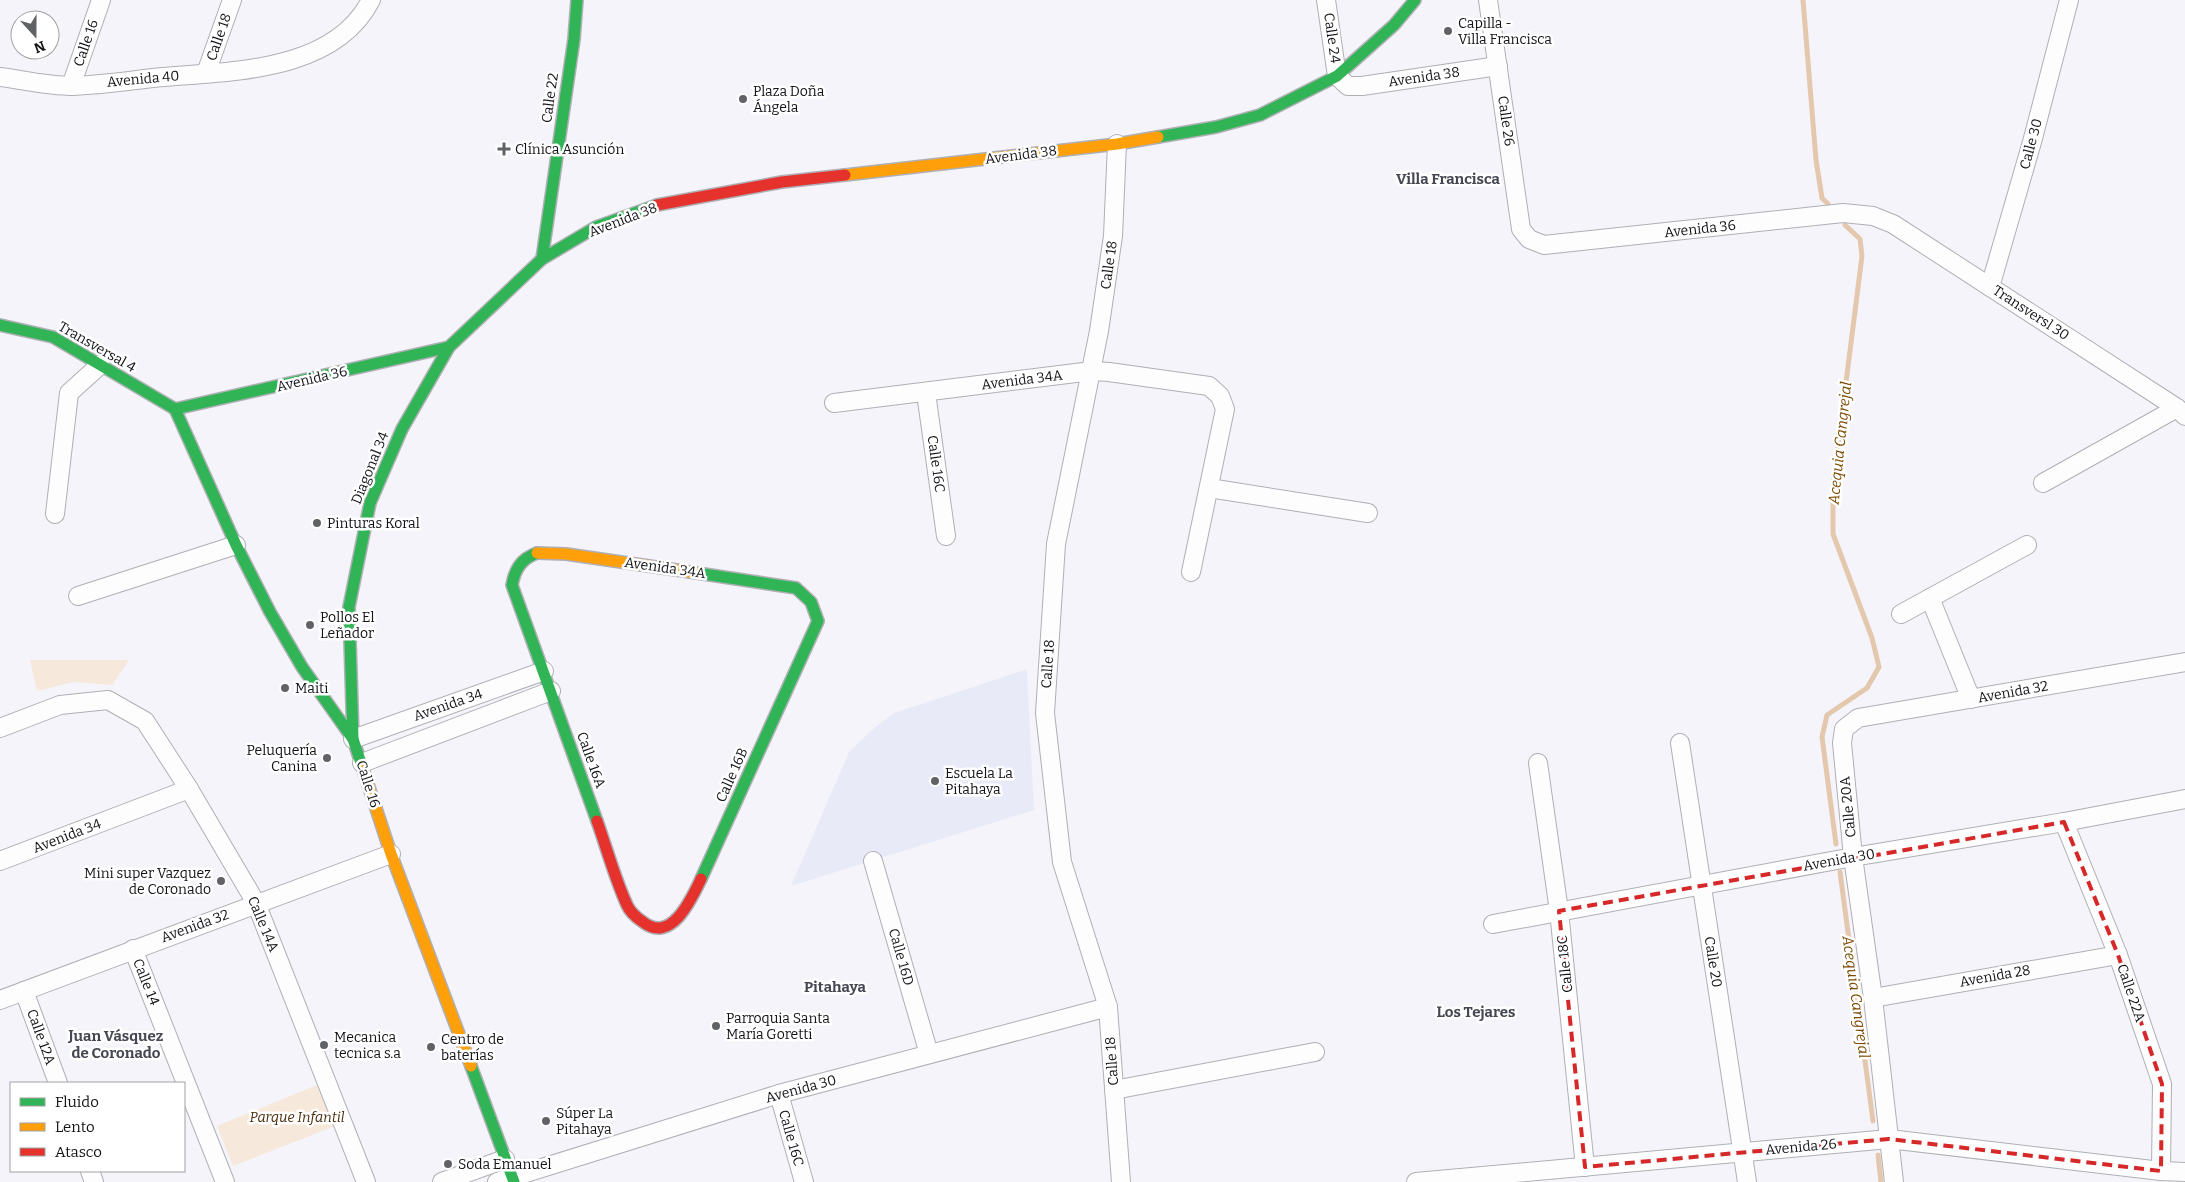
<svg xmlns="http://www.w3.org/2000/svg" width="2185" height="1182" font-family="Bitter,serif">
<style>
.built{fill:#e8eaf7}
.green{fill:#f7e8dc}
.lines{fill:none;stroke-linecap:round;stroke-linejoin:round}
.stream{stroke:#e4c8ad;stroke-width:5}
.street-casing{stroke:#afb0b5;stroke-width:20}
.fast-casing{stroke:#afb0b5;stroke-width:14}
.slow-casing{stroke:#afb0b5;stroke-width:14}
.jam-casing{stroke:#afb0b5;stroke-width:14}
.street{stroke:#fdfdfe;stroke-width:18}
.fast{stroke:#30b455;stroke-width:11}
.slow{stroke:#ff9f0a;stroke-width:11}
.jam{stroke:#e5322d;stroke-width:11}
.marked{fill:none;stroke:#d62828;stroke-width:4;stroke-dasharray:10 6;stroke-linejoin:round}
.poi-dot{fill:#616266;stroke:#fff;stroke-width:2}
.labels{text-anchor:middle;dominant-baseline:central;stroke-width:5;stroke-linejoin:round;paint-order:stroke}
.poi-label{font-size:14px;fill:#121317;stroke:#fff;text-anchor:start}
.street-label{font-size:14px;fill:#121317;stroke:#fff}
.park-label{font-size:14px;font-style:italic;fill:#482c0c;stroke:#fff}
.neighbourhood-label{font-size:15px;font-weight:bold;fill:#454752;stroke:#fff}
.water-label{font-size:15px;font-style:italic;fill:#7c4900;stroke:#fff}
</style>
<rect width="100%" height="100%" fill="#f4f4fa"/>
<path class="built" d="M1027,669L1034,810L791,886L849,752L872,730L894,713Z"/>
<g class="green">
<path d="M30,660H129L112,685L73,682L37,691Z"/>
<path d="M319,1084L335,1126L233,1166L217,1126Z"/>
</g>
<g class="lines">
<g class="stream">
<path d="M1803,0L1816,160L1822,198L1828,204"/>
<path d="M1836,844L1822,737L1827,715L1867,688L1879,667L1872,638L1833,534V485L1862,256L1860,239L1845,225"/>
<path d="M1840,872L1873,1121"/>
<path d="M1878,1155L1881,1182"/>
</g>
<g class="street-casing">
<g id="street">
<path d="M1326,0L1337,76L1348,86H1362L1498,66"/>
<path d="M1488,0L1521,229L1529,239L1544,245L1843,213L1873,216L1893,224L2177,408L2185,416"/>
<path d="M206,73L232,0"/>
<path d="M0,77C23,80 48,86 72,86C102,85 133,80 163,77C233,71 334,72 371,0"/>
<path d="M71,86L101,0"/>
<path d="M1117,144L1113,236L1099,331L1056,544L1045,713L1062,862L1108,1007L1121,1182"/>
<path d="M1990,287L2032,142L2069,0"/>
<path d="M926,393L946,536"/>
<path d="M834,403L1092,371L1109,372L1209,386L1220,396L1225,409L1191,572"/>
<path d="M2043,483L2177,408"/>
<path d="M1209,488L1368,513"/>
<path d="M55,514L69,393L100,365"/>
<path d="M78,596L236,545"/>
<path d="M1930,598L1971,699"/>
<path d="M1901,614L2027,545"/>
<path d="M0,728L60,705L108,700L145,721L189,789L256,903L366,1182"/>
<path d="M353,739L544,671"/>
<path d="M1680,743L1747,1182"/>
<path d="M362,763L551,691"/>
<path d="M1538,763L1559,911L1585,1167"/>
<path d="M2064,822L2118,955L2162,1084L2161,1171"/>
<path d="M0,861L189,789"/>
<path d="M873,861L929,1054"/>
<path d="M1493,924L1853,857L2064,822L2185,799"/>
<path d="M133,949L225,1182"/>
<path d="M24,991L58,1083"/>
<path d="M1873,998L2118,955"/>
<path d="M0,1000L391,854"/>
<path d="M1114,1090L1315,1052"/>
<path d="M779,1094L804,1182"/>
<path d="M90,1171L94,1182"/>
<path d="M442,1182L505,1159"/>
<path d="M497,1182L779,1094L1108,1007"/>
<path d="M1416,1182L1889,1139L2161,1171L2185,1172"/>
<path d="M1894,1182L1873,998L1853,857L1842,743L1844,729L1858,718L2185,662"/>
</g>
</g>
<g class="fast-casing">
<g id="fast">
<path d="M1158,137L1216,127L1260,115L1337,76L1394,25L1415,0"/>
<path d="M542,259L574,39L577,0"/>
<path d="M0,325L53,337L175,409"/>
<path d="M175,409L236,545L270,612L302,667L353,739L362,766"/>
<path d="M175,409L449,347"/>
<path d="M537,553C521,559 515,569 512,585L597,821"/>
<path d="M697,573L796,588L811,602L818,621L701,879"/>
<path d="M353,739L349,607L370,503L402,429L449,347L542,259L596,227L657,205"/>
<path d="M471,1066L514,1182"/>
</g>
</g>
<g class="slow-casing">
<g id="slow">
<path d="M845,175L1117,144L1158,137"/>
<path d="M537,553L566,554L697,573"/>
<path d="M362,766L391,854L471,1066"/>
</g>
</g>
<g class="jam-casing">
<g id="jam">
<path d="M657,205L782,182L845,175"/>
<path d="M597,821C607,849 615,879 627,905C630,912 637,918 643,922C671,944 691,900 701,879"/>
</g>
</g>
<use href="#street" class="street"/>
<use href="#fast" class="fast"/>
<use href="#slow" class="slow"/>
<use href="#jam" class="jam"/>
</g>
<path class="marked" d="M2064,822L2118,955L2162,1084L2161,1171L1889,1139L1585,1167L1559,911Z"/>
<g class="poi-dot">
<circle cx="1448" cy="31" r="5"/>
<circle cx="743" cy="99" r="5"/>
<path d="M501.5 141.5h5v5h5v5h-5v5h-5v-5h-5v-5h5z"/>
<circle cx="317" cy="523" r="5"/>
<circle cx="310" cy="625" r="5"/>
<circle cx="285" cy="688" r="5"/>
<circle cx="327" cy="758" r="5"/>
<circle cx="935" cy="781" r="5"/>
<circle cx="221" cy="881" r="5"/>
<circle cx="716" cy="1026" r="5"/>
<circle cx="324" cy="1045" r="5"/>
<circle cx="431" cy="1047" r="5"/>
<circle cx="546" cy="1121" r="5"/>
<circle cx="448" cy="1164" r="5"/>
</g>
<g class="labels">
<g class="poi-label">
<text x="1458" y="23">Capilla -<tspan x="1458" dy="16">Villa Francisca</tspan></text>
<text x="753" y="91">Plaza Doña<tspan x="753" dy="16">Ángela</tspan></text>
<text x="515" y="149">Clínica Asunción</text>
<text x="327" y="523">Pinturas Koral</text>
<text x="320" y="617">Pollos El<tspan x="320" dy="16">Leñador</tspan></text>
<text x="295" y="688">Maiti</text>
<text x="317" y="750" text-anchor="end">Peluquería<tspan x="317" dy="16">Canina</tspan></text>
<text x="945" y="773">Escuela La<tspan x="945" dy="16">Pitahaya</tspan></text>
<text x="211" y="873" text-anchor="end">Mini super Vazquez<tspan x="211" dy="16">de Coronado</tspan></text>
<text x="726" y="1018">Parroquia Santa<tspan x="726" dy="16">María Goretti</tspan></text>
<text x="334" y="1037">Mecanica<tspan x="334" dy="16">tecnica s.a</tspan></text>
<text x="441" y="1039">Centro de<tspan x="441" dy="16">baterías</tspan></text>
<text x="556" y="1113">Súper La<tspan x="556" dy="16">Pitahaya</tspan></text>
<text x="458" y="1164">Soda Emanuel</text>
</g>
<g class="street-label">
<text transform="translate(219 37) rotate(-71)">Calle 18</text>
<text transform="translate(1332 38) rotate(82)">Calle 24</text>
<text transform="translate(86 43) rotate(-71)">Calle 16</text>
<text transform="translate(1424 77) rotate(-8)">Avenida 38</text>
<text transform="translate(143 79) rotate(-5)">Avenida 40</text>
<text transform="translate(550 98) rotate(-82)">Calle 22</text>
<text transform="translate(1506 121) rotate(82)">Calle 26</text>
<text transform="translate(2031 144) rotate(-75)">Calle 30</text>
<text transform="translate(1021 155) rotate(-7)">Avenida 38</text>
<text transform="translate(623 220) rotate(-21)">Avenida 38</text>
<text transform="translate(1700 229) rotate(-6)">Avenida 36</text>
<text transform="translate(1109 265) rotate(-82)">Calle 18</text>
<text transform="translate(2031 313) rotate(33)">Transversl 30</text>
<text transform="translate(97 347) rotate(30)">Transversal 4</text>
<text transform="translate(312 379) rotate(-13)">Avenida 36</text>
<text transform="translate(1022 380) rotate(-7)">Avenida 34A</text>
<text transform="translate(936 464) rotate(82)">Calle 16C</text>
<text transform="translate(370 468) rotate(-68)">Diagonal 34</text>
<text transform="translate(665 568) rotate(8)">Avenida 34A</text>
<text transform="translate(1048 664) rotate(-86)">Calle 18</text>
<text transform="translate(2013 692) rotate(-10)">Avenida 32</text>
<text transform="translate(448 705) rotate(-19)">Avenida 34</text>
<text transform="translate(591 760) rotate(70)">Calle 16A</text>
<text transform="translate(732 775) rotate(-66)">Calle 16B</text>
<text transform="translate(368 784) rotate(72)">Calle 16</text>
<text transform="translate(1848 807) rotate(-96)">Calle 20A</text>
<text transform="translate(67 836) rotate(-21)">Avenida 34</text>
<text transform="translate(1839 860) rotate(-10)">Avenida 30</text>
<text transform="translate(263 924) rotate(67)">Calle 14A</text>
<text transform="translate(195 926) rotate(-20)">Avenida 32</text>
<text transform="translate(901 957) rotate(74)">Calle 16D</text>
<text transform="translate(1713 962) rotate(81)">Calle 20</text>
<text transform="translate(1565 964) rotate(-96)">Calle 18C</text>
<text transform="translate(1995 976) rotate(-10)">Avenida 28</text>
<text transform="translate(146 982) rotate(68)">Calle 14</text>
<text transform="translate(2131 993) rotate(71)">Calle 22A</text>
<text transform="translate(41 1037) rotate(70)">Calle 12A</text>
<text transform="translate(1112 1061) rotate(-94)">Calle 18</text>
<text transform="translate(801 1089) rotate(-15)">Avenida 30</text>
<text transform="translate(791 1138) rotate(74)">Calle 16C</text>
<text transform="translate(1801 1147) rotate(-5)">Avenida 26</text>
</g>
<g class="park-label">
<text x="297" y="1117">Parque Infantil</text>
</g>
<g class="neighbourhood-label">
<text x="1448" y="179">Villa Francisca</text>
<text x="835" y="987">Pitahaya</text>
<text x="1476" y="1012">Los Tejares</text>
<text x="116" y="1036">Juan Vásquez<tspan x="116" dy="17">de Coronado</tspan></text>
</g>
<g class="water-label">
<text transform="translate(1840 443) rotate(-84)">Acequia Cangrejal</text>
<text transform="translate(1856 997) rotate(82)">Acequia Cangrejal</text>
</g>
</g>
<rect x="10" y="1082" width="175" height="90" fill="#ffffff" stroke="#a0a1a2"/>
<rect x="20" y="1098" width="25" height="8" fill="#30b455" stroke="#a0a1a2"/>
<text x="55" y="1107" font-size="15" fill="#121317">Fluido</text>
<rect x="20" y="1123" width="25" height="8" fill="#ff9f0a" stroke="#a0a1a2"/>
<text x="55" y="1132" font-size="15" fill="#121317">Lento</text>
<rect x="20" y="1148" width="25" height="8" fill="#e5322d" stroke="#a0a1a2"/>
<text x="55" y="1157" font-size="15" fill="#121317">Atasco</text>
<g transform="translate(35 35) rotate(159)"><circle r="24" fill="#ffffff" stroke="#a0a1a2"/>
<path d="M0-4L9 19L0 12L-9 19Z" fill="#616266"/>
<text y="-8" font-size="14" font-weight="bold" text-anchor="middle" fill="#121317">N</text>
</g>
</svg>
